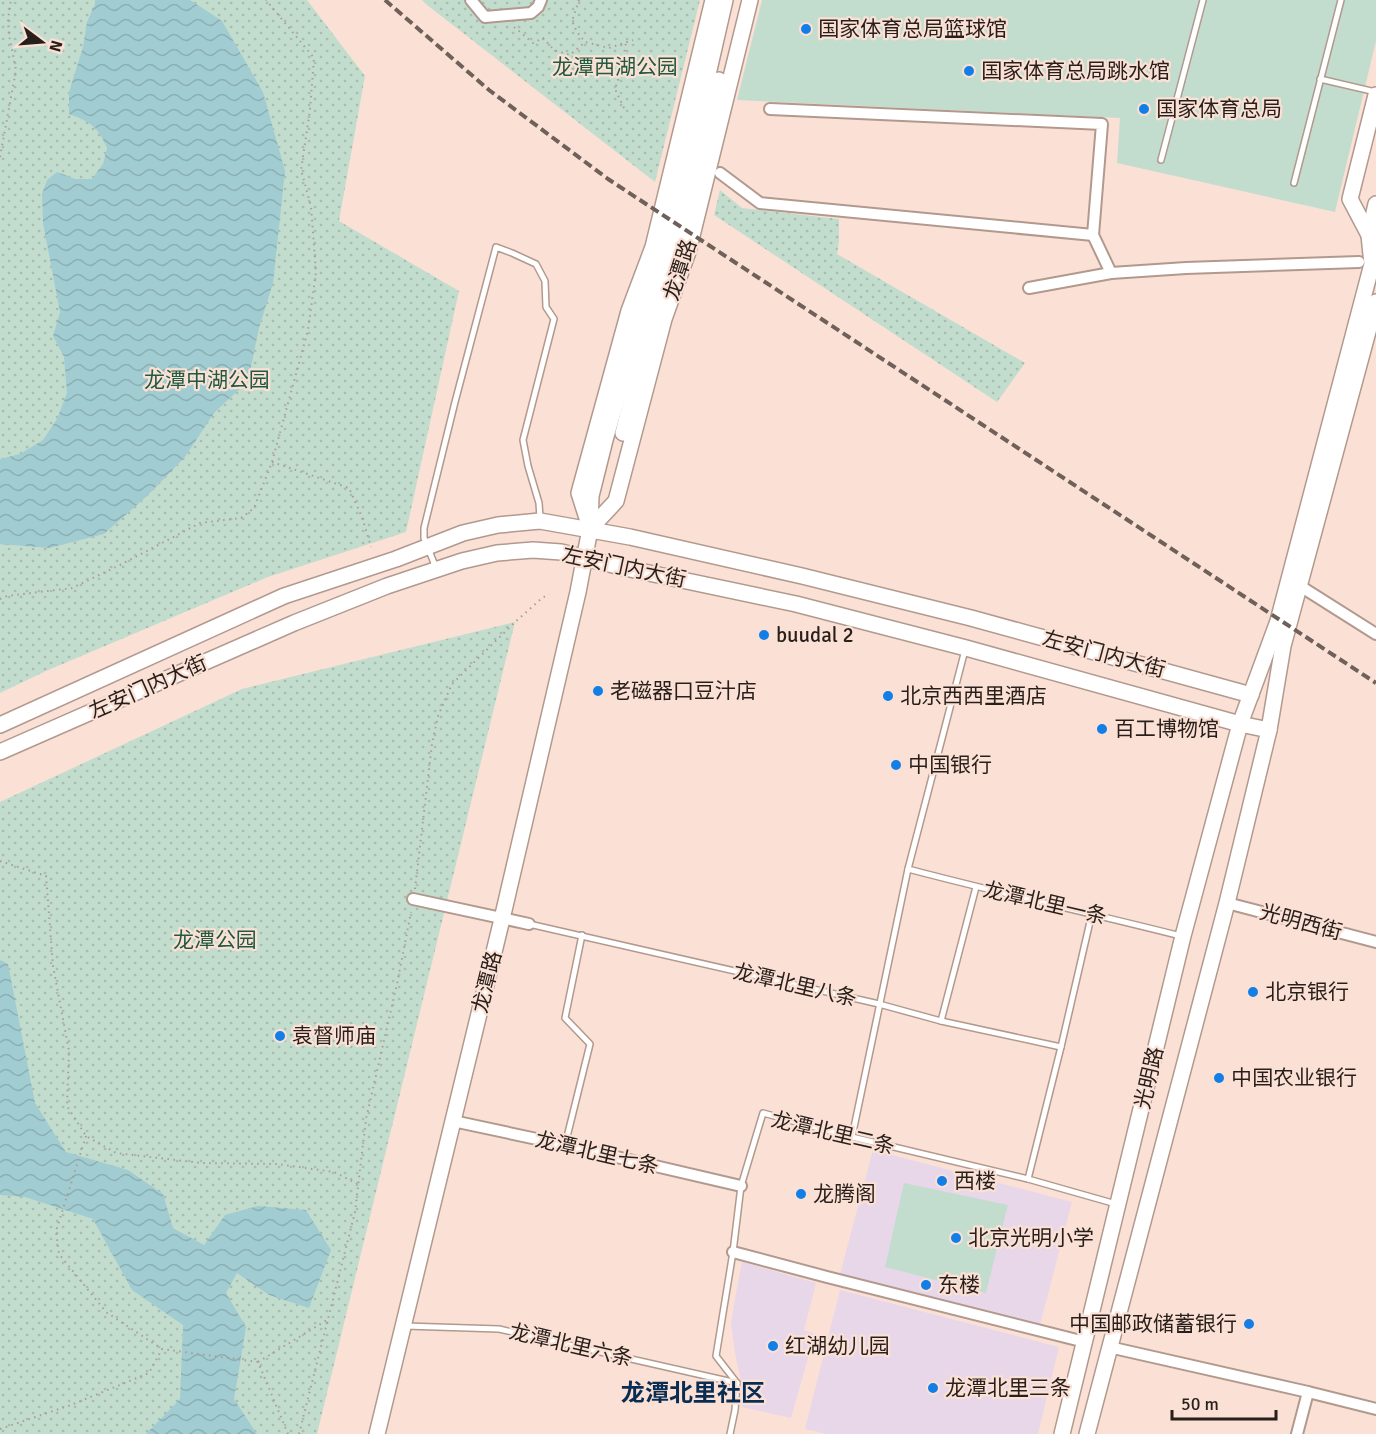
<svg xmlns="http://www.w3.org/2000/svg" width="1376" height="1434" font-family="Signika,'Noto Sans SC',sans-serif">
<style>
.education{fill:#e8d7e9}
.park{fill:url(#park-dots)}
.pitch{fill:#c2ddce}
.water{fill:url(#water-waves)}
.lines{fill:none;stroke-linecap:round;stroke-linejoin:round}
.lane-casing{stroke:#b2998e;stroke-width:8}
.street-casing{stroke:#b2998e;stroke-width:14}
.secondary-casing{stroke:#b2998e;stroke-width:18}
.path{stroke:#af9b92;stroke-width:2;stroke-dasharray:1.5 4.5;stroke-linecap:butt}
.lane{stroke:#fff;stroke-width:5}
.street{stroke:#fff;stroke-width:10}
.secondary{stroke:#fff;stroke-width:15}
.rail{stroke:#6f605a;stroke-width:4;stroke-dasharray:9 4.5;stroke-linecap:butt}
.poi-dot{fill:#137fe6;stroke:#fbe1d5;stroke-width:2}
.labels{text-anchor:middle;dominant-baseline:central;stroke-width:4.5;stroke-linejoin:round;paint-order:stroke}
.poi-label{font-size:21px;fill:#281f1b;stroke:#fbe1d5;text-anchor:start}
.park-label{font-size:21px;fill:#205a40;stroke:#fbe1d5}
.street-label{font-size:21px;fill:#281f1b;stroke:#fbe1d5}
.quarter-label{font-size:24px;font-weight:bold;fill:#082c52;stroke:#fbe1d5}
</style>
<defs>
<pattern id="park-dots" width="8" height="8" patternUnits="userSpaceOnUse" patternTransform="scale(1.5)"><rect width="8" height="8" fill="#c2ddce"/><path d="M2 2h.1M6 6h.1" fill="none" stroke="#a7bdb0" stroke-width="1.8" stroke-linecap="round"/></pattern>
<pattern id="water-waves" width="16" height="10" patternUnits="userSpaceOnUse" patternTransform="scale(1.5)"><rect width="16" height="10" fill="#a1ccd1"/><path d="M0 5q4-4 8 0t8 0" fill="none" stroke="#8bafb3"/></pattern>
</defs>
<rect width="100%" height="100%" fill="#fbe1d5"/>
<g class="education">
<path d="M873,1150L1072,1202L1040,1325L840,1274Z"/>
<path d="M742,1262L816,1283L804,1330L815,1334L791,1418L742,1407L743,1389L736,1359L731,1324L735,1298Z"/>
<path d="M840,1290L1059,1347L1038,1434H827L805,1429Z"/>
</g>
<g class="park">
<path d="M0,0H307L365,76L339,221L459,291L406,532L268,577L46,671L0,693Z"/>
<path d="M422,0H700L655,182L427,5Z"/>
<path d="M720,190L742,208L839,219V242L837,254L1025,363L997,402L714,215Z"/>
<path d="M515,622L317,1434H0V802L242,689Z"/>
</g>
<g class="pitch">
<path d="M762,0H1376V41L1335,212L1117,163L1120,118L737,100Z"/>
<path d="M904,1183L1008,1205L986,1293L885,1267Z"/>
</g>
<g class="water">
<path d="M95,0H190L222,21L263,92L285,171L273,283L259,328L248,381L214,413L185,457L147,496L104,534L49,548L0,544V459L20,454L43,440L57,419L67,393L64,357L53,336L60,312L43,223L42,194L47,180L57,172L75,179H92L103,164L107,148C98,127 91,122 69,114V92L83,47L87,22L95,4Z"/>
<path d="M0,960L8,964L35,1103L66,1152L128,1170L163,1194L173,1228L204,1245L225,1215L258,1206L306,1210L331,1250L309,1308L269,1295L237,1273L226,1293L246,1327L234,1399L257,1434H146L180,1399L183,1325L132,1290L93,1219L25,1197L0,1195Z"/>
</g>
<g class="lines">
<g class="lane-casing">
<g id="lane">
<path d="M1320,79L1376,92"/>
<path d="M1161,160L1203,0"/>
<path d="M1294,183L1341,0"/>
<path d="M436,568L424,538V528L455,402L496,247L512,253L536,264L545,281L546,307L554,319L523,440L528,466L539,503L540,518"/>
<path d="M908,869C999,893 1090,913 1181,936"/>
<path d="M529,924L879,1004L941,1021L1061,1047"/>
<path d="M941,1021L976,887"/>
<path d="M852,1137L908,869L965,650"/>
<path d="M565,1145L590,1044L565,1018L582,935"/>
<path d="M1028,1179L1061,1047L1092,913"/>
<path d="M405,1326L499,1329L737,1383"/>
<path d="M730,1434L735,1410L737,1383L716,1356L733,1252L741,1186L763,1113L852,1137L1028,1179L1116,1204"/>
</g>
</g>
<g class="street-casing">
<g id="street">
<path d="M471,0L485,17L531,13L538,7L541,0"/>
<path d="M770,109L1102,124L1093,235L1111,273"/>
<path d="M720,173L760,203L1093,235"/>
<path d="M1029,288L1111,273L1186,268L1359,262"/>
<path d="M1300,586L1376,634"/>
<path d="M413,899L529,924"/>
<path d="M1227,903L1376,942"/>
<path d="M453,1121L565,1145L741,1186"/>
<path d="M733,1252L827,1277L1085,1342"/>
<path d="M1109,1347L1308,1392L1376,1409"/>
<path d="M1297,1434L1308,1392"/>
</g>
</g>
<g class="secondary-casing">
<g id="secondary">
<path d="M1369,235L1376,204"/>
<path d="M623,433L653,316L673,256L693,186L719,80"/>
<path d="M587,518L579,493L629,311L653,247L713,0"/>
<path d="M590,529L616,501L664,319L688,252L750,0"/>
<path d="M0,725L284,596L396,559L463,533L498,525L540,521L630,537L802,576L971,618L1251,695"/>
<path d="M0,752L294,623L387,586L462,561L497,553L533,550L561,552L625,568L796,604L966,648L1240,724L1269,730"/>
<path d="M377,1434L502,919L578,592L590,529L591,496L605,440L642,312L663,250L687,166L725,0"/>
<path d="M1062,1434L1183,936L1240,724L1278,621L1372,264L1369,235L1350,199L1376,95"/>
<path d="M1087,1434L1227,903L1269,730L1283,646L1376,302"/>
</g>
</g>
<g class="path">
<path d="M579,0L572,21L577,32L585,42L609,48L633,40"/>
<path d="M514,27L533,43L543,38L554,50L570,55L585,42"/>
<path d="M624,108L615,89L622,68L626,42"/>
<path d="M0,157L16,70L9,35L8,19L11,0"/>
<path d="M272,462L349,488L362,517L371,547"/>
<path d="M0,599L7,596L72,588L124,563L200,523L241,518L254,508L272,462L308,330L316,272L311,206L301,170L310,110L314,58L266,0"/>
<path d="M0,861L46,876L53,966L69,1051L67,1106L86,1136L116,1153L201,1163L277,1164L334,1172L358,1184"/>
<path d="M415,889L432,744L438,716L452,684L515,622L542,598L549,594"/>
<path d="M86,1136L56,1231L59,1254L106,1312L162,1349L258,1362"/>
<path d="M0,1429L71,1405L149,1373L162,1349"/>
<path d="M288,1434L258,1362L327,1320"/>
<path d="M299,1434L355,1212L366,1119L397,984L411,912"/>
</g>
<use href="#lane" class="lane"/>
<use href="#street" class="street"/>
<use href="#secondary" class="secondary"/>
<path class="rail" d="M385,0L489,90L608,179L1376,683"/>
</g>
<g class="poi-dot">
<circle cx="806" cy="29" r="6"/>
<circle cx="969" cy="71" r="6"/>
<circle cx="1144" cy="109" r="6"/>
<circle cx="764" cy="635" r="6"/>
<circle cx="598" cy="691" r="6"/>
<circle cx="888" cy="696" r="6"/>
<circle cx="1102" cy="729" r="6"/>
<circle cx="896" cy="765" r="6"/>
<circle cx="1253" cy="992" r="6"/>
<circle cx="280" cy="1036" r="6"/>
<circle cx="1219" cy="1078" r="6"/>
<circle cx="942" cy="1181" r="6"/>
<circle cx="801" cy="1194" r="6"/>
<circle cx="956" cy="1238" r="6"/>
<circle cx="926" cy="1285" r="6"/>
<circle cx="1249" cy="1324" r="6"/>
<circle cx="773" cy="1346" r="6"/>
<circle cx="933" cy="1388" r="6"/>
</g>
<g class="labels">
<g class="poi-label">
<text x="818" y="29">国家体育总局篮球馆</text>
<text x="981" y="71">国家体育总局跳水馆</text>
<text x="1156" y="109">国家体育总局</text>
<text x="776" y="635">buudal 2</text>
<text x="610" y="691">老磁器口豆汁店</text>
<text x="900" y="696">北京西西里酒店</text>
<text x="1114" y="729">百工博物馆</text>
<text x="908" y="765">中国银行</text>
<text x="1265" y="992">北京银行</text>
<text x="292" y="1036">袁督师庙</text>
<text x="1231" y="1078">中国农业银行</text>
<text x="954" y="1181">西楼</text>
<text x="813" y="1194">龙腾阁</text>
<text x="968" y="1238">北京光明小学</text>
<text x="938" y="1285">东楼</text>
<text x="1237" y="1324" text-anchor="end">中国邮政储蓄银行</text>
<text x="785" y="1346">红湖幼儿园</text>
<text x="945" y="1388">龙潭北里三条</text>
</g>
<g class="park-label">
<text x="615" y="67">龙潭西湖公园</text>
<text x="207" y="380">龙潭中湖公园</text>
<text x="215" y="940">龙潭公园</text>
</g>
<g class="street-label">
<text transform="translate(680 270) rotate(-72)">龙潭路</text>
<text transform="translate(624 567) rotate(12)">左安门内大街</text>
<text transform="translate(1104 654) rotate(15)">左安门内大街</text>
<text transform="translate(148 687) rotate(-24)">左安门内大街</text>
<text transform="translate(1045 903) rotate(13)">龙潭北里一条</text>
<text transform="translate(1301 922) rotate(15)">光明西街</text>
<text transform="translate(487 982) rotate(-76)">龙潭路</text>
<text transform="translate(795 985) rotate(13)">龙潭北里八条</text>
<text transform="translate(1149 1078) rotate(-77)">光明路</text>
<text transform="translate(833 1133) rotate(13)">龙潭北里二条</text>
<text transform="translate(597 1153) rotate(13)">龙潭北里七条</text>
<text transform="translate(571 1345) rotate(13)">龙潭北里六条</text>
</g>
<g class="quarter-label">
<text x="693" y="1393">龙潭北里社区</text>
</g>
</g>
<g transform="translate(42 42) rotate(106)" stroke="#fbe1d5" stroke-width="4.5" paint-order="stroke">
<path d="M0-4.5L10 22L0 15L-10 22Z" fill="#281f1b"/>
<text y="-9" font-size="16" font-weight="bold" text-anchor="middle" fill="#281f1b">N</text>
</g>
<path d="M1172 1410v9h104v-9" fill="none" stroke="#281f1b" stroke-width="3"/>
<text x="1181" y="1410" font-size="18" fill="#281f1b" stroke="#fbe1d5" stroke-width="4.5" paint-order="stroke">50 m</text>
</svg>
